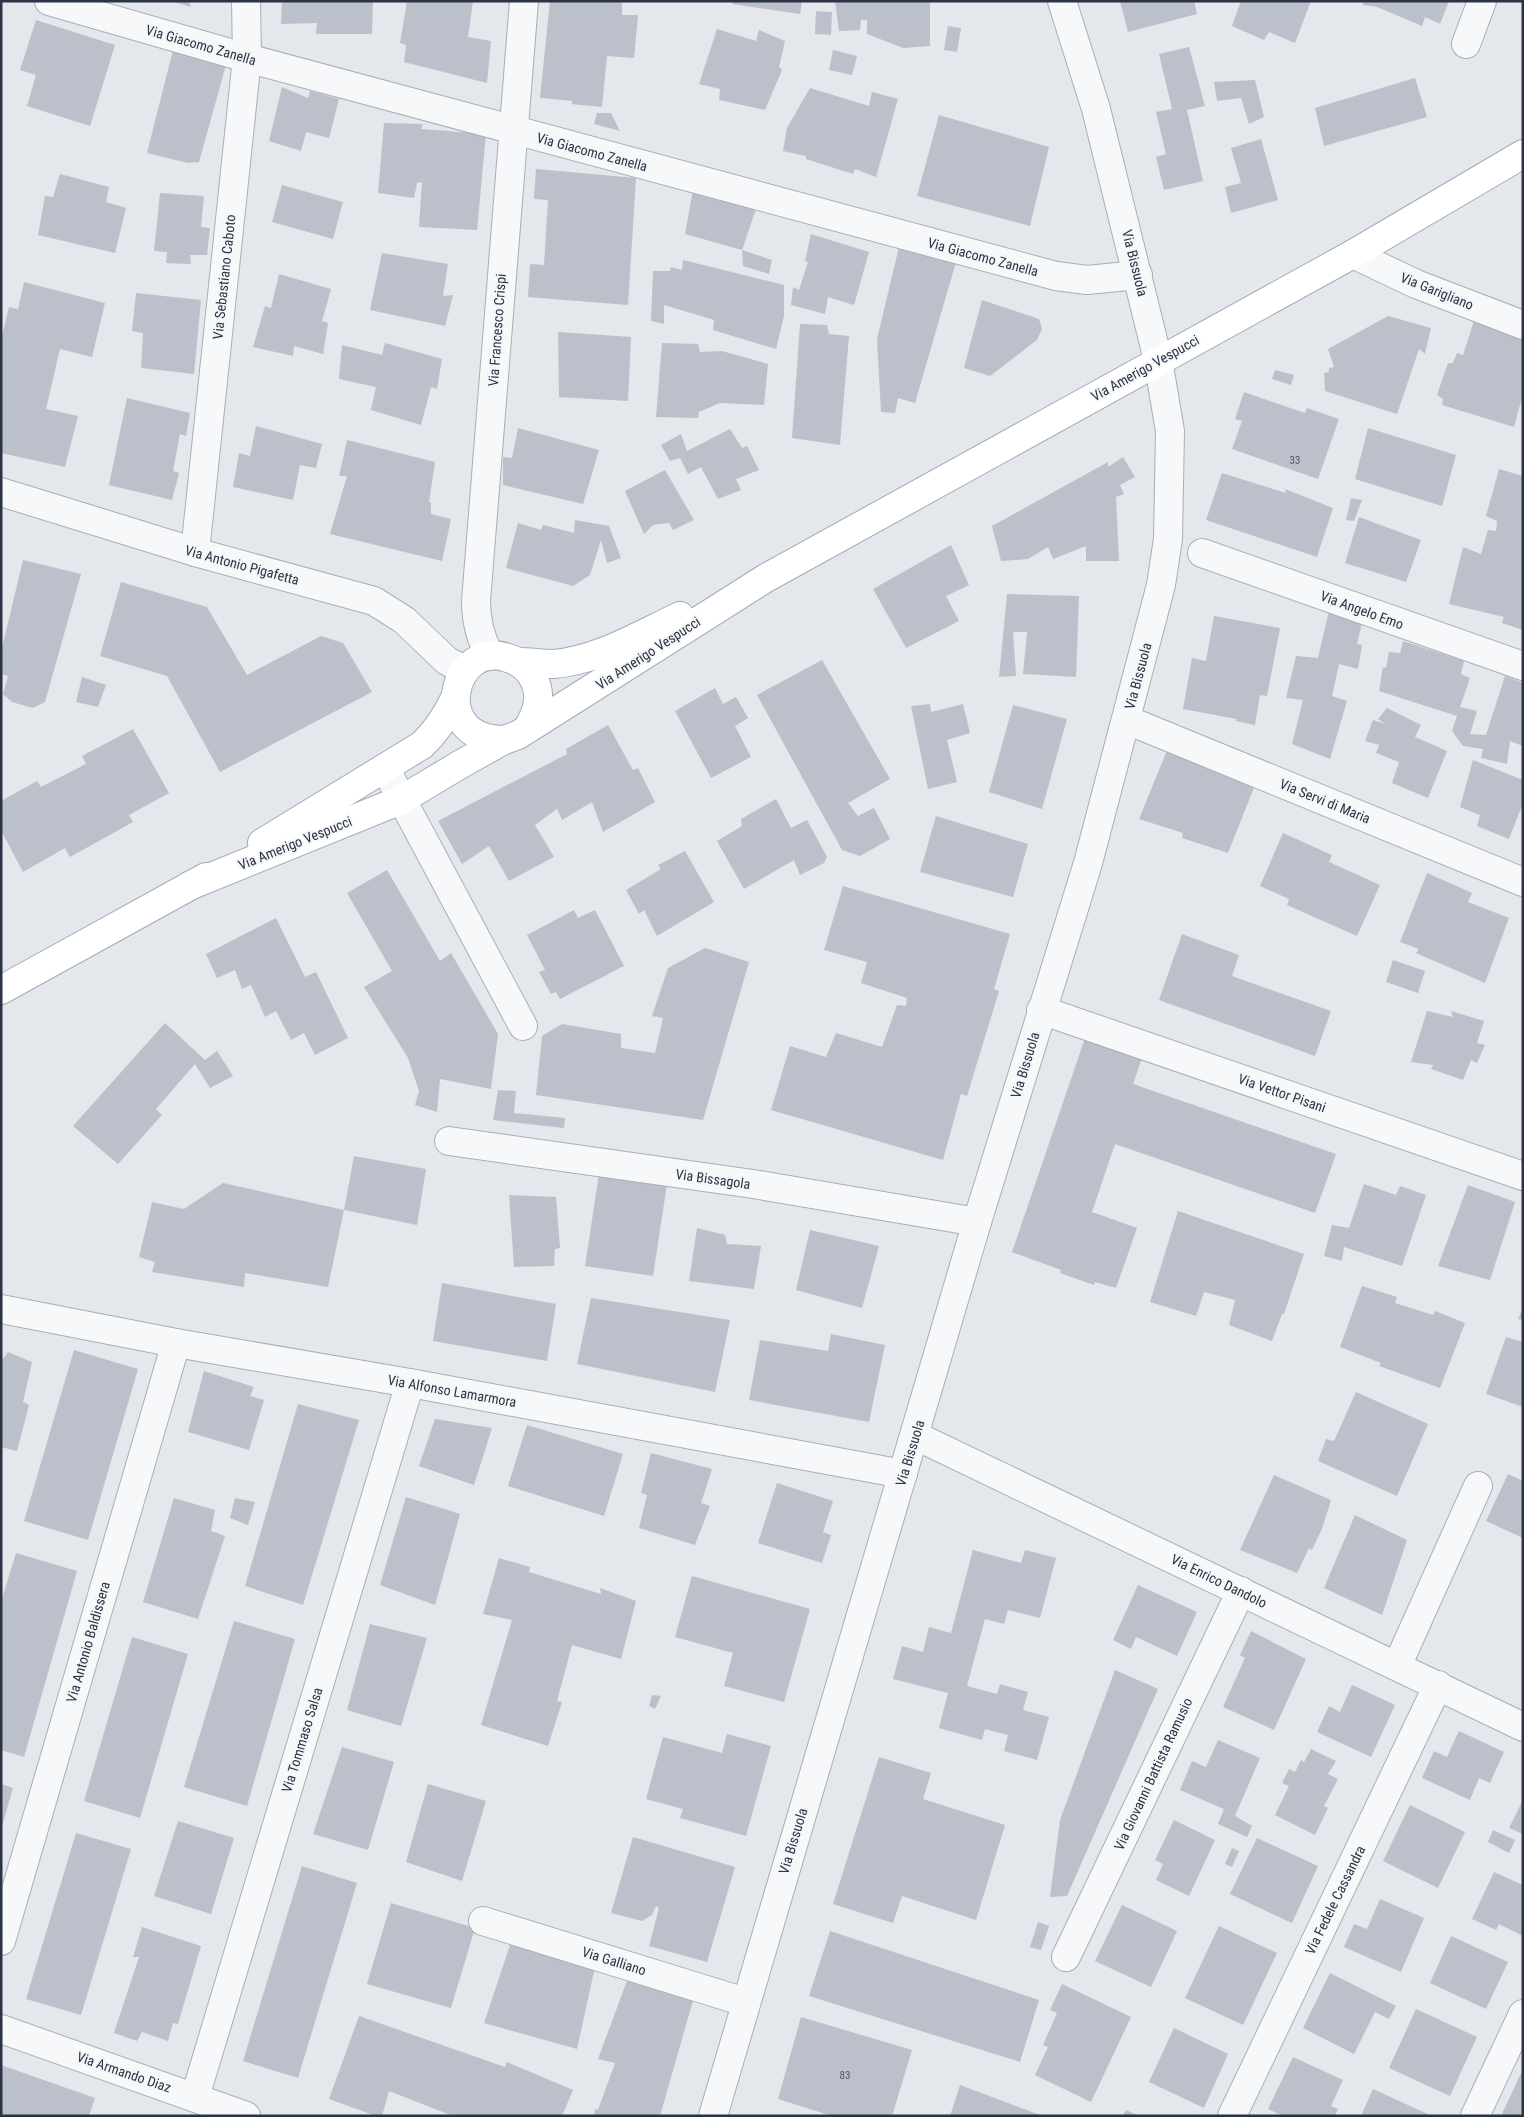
<svg xmlns="http://www.w3.org/2000/svg" width="1524" height="2117" font-family="'Roboto Condensed',sans-serif">
<style>
.building{fill:#bbc0ca}
.lines{fill:none;stroke-linecap:round;stroke-linejoin:round}
.minor-casing{stroke:#a9aeb7;stroke-width:30}
.major-casing{stroke:#a3abb8;stroke-width:30}
.minor{stroke:#f7f8fa;stroke-width:28}
.major{stroke:#fff;stroke-width:28}
.labels{text-anchor:middle;dominant-baseline:central;stroke-width:4;stroke-linejoin:round;paint-order:stroke}
.number-label{font-size:11px;fill:#4f5766}
.street-label{font-size:14px;fill:#2b3445;stroke:#f4f6f9}
</style>
<rect width="100%" height="100%" fill="#e4e7ec"/>
<g class="building">
<path d="M174,1H189L191,7L174,2Z"/>
<path d="M282,1H373L372,34H316L317,23L281,24Z"/>
<path d="M407,1H473L468,37L491,41L487,83L404,62L406,45L400,43Z"/>
<path d="M550,1H622V15H638L634,58L607,56L602,107L571,104L573,101L540,98Z"/>
<path d="M734,1H802L800,14L732,4Z"/>
<path d="M835,1H930V46L903,48L867,34V20H861L860,30L839,31Z"/>
<path d="M1120,1H1194L1197,14L1128,32Z"/>
<path d="M1241,1H1311L1295,43L1269,32L1264,40L1232,26Z"/>
<path d="M1364,1H1449L1440,24L1425,17L1422,26L1377,7L1363,5Z"/>
<path d="M816,11L832,12L831,35L815,34Z"/>
<path d="M36,20L115,45L90,126L27,106L36,75L20,70Z"/>
<path d="M948,26L961,28L957,52L944,50Z"/>
<path d="M717,29L756,41L759,30L785,41L779,67L782,70L765,110L719,100L720,89L699,84Z"/>
<path d="M1189,47L1205,106L1187,110L1203,181L1164,190L1156,157L1166,154L1156,112L1172,109L1159,54Z"/>
<path d="M173,50L226,65L199,162L188,163L147,153Z"/>
<path d="M833,50L857,56L852,75L829,70Z"/>
<path d="M1415,78L1427,117L1324,146L1315,108Z"/>
<path d="M1255,80L1264,117L1249,124L1241,98L1217,101L1214,82Z"/>
<path d="M282,87L308,98L310,91L339,99L329,138L306,132L301,151L269,141Z"/>
<path d="M810,88L869,106L872,92L898,99L876,177L855,169L853,174L806,159V156L783,151L787,128Z"/>
<path d="M597,113H611L620,131L594,124Z"/>
<path d="M939,115L1049,147L1030,226L917,196Z"/>
<path d="M384,123L423,124L421,129L486,134L477,230L419,227L422,182L417,183L414,198L378,193Z"/>
<path d="M1261,139L1278,200L1231,213L1225,187L1241,183L1231,148Z"/>
<path d="M536,169L636,178L628,305L528,297L530,264L544,265L548,200L534,199Z"/>
<path d="M60,174L109,187L106,202L126,208L115,253L38,235L45,196L53,197Z"/>
<path d="M282,185L343,202L333,239L272,222Z"/>
<path d="M693,190L757,206L742,250L772,260L769,274L743,266L742,250L685,234Z"/>
<path d="M160,193L204,196L201,227L210,228L207,255H190L191,264L166,263L167,252L154,251Z"/>
<path d="M811,234L869,252L854,305L828,297L825,314L791,305L793,287L799,290L808,262L805,261Z"/>
<path d="M899,247L956,262L915,403L898,398L895,413L881,412L877,339Z"/>
<path d="M382,253L448,264L443,296L453,295L445,326L370,310Z"/>
<path d="M683,260L784,285V316L776,349L713,330L714,320L664,305V324L651,321L653,271H670L671,267L682,270Z"/>
<path d="M279,274L331,289L322,321L328,323L323,354L294,346L293,356L253,347L265,306L271,308Z"/>
<path d="M24,282L105,303L92,357L60,349L46,409L78,416L65,467L1,453V341L9,307L18,309Z"/>
<path d="M136,293L201,300L194,374L141,368L143,333L132,331Z"/>
<path d="M982,300L1039,319L1042,329L1037,340L990,376L964,368Z"/>
<path d="M1388,316L1431,328L1425,354L1419,349L1397,414L1325,391L1324,373L1329,372V368L1334,367L1328,349Z"/>
<path d="M1474,321L1523,336V394L1514,427L1442,405L1443,399L1437,395L1448,363H1453L1457,353L1463,355Z"/>
<path d="M800,324L827,325L829,334L849,336L840,445L792,438Z"/>
<path d="M558,332L631,337L628,401L559,397Z"/>
<path d="M385,343L442,359L437,389L431,387L421,425L371,410L376,387L339,379L342,345L382,355Z"/>
<path d="M662,343L698,344L700,352L722,351L768,364L764,405L720,403L699,412L698,418L656,417Z"/>
<path d="M1275,370L1294,375L1291,385L1272,379Z"/>
<path d="M1244,392L1305,413L1307,408L1339,419L1318,479L1232,449L1242,421L1235,419Z"/>
<path d="M127,398L190,413L186,436L180,434L173,471L179,473L172,500L109,485Z"/>
<path d="M256,426L322,444L316,468L300,465L293,500L233,487L239,453L250,456Z"/>
<path d="M518,428L599,450L583,504L503,485V457L512,458Z"/>
<path d="M1368,428L1456,455L1442,506L1355,479Z"/>
<path d="M730,429L742,448L747,446L759,470L736,479L741,490L718,499L701,467L688,474L680,458L670,461L661,445L681,434L687,451Z"/>
<path d="M347,440L435,462L429,502L431,503V514L451,519L442,561L330,534L347,476H339Z"/>
<path d="M1123,457L1135,477L1120,485L1124,494L1116,497L1119,561H1086V546L1053,559L1048,547L1028,559L1001,561L992,526L1108,462V467Z"/>
<path d="M1499,469L1523,476V630L1502,623L1504,617L1449,604L1463,547L1481,554L1488,530L1496,531L1497,521L1486,516Z"/>
<path d="M665,470L694,520L673,530L669,523L653,525L644,534L625,491Z"/>
<path d="M1222,473L1286,493L1285,489L1333,508L1317,557L1206,520Z"/>
<path d="M1351,498L1362,500L1354,521L1346,520Z"/>
<path d="M1359,517L1421,540L1406,582L1345,563Z"/>
<path d="M575,520L609,526L621,558L607,563L601,540L590,575L573,586L506,568L518,523L541,530L543,525L574,533Z"/>
<path d="M951,545L969,585L946,596L959,621L906,648L873,589Z"/>
<path d="M23,560L81,574L45,702L33,708L12,702L3,694L8,676L1,674V652Z"/>
<path d="M121,582L207,607L247,675L321,636L343,643L372,692L220,772L167,676L100,656Z"/>
<path d="M1007,594L1079,596L1076,677L1023,674L1027,632H1013L1016,676L999,677Z"/>
<path d="M1329,611L1363,619L1357,644L1362,645L1358,669L1339,664L1332,696L1347,701L1330,759L1292,744L1303,700L1286,698L1296,656L1318,658Z"/>
<path d="M1214,616L1280,628L1267,696L1260,695L1255,725L1236,721L1237,719L1183,709L1192,658L1206,661Z"/>
<path d="M1403,641L1464,661L1461,674L1470,678L1460,707L1477,711L1470,734L1486,735L1505,676L1523,683V746L1510,741L1507,764L1481,758L1483,749L1463,746L1452,731L1457,716L1379,691L1383,667L1386,668L1389,652L1400,653Z"/>
<path d="M822,660L890,779L848,803L858,816L874,808L890,839L860,856L842,850L757,695Z"/>
<path d="M82,677L106,685L98,707L76,702Z"/>
<path d="M715,688L723,704L736,697L748,718L735,726L751,757L711,778L675,711Z"/>
<path d="M930,704L931,712L963,704L970,733L947,740L957,782L928,789L911,706Z"/>
<path d="M1013,705L1067,719L1042,809L989,792Z"/>
<path d="M1387,708L1421,725L1415,737L1447,751L1428,798L1392,783L1399,762L1376,753L1379,745L1365,741L1373,720L1385,724L1378,719Z"/>
<path d="M608,725L633,770L638,768L655,802L603,832L592,802L562,820L557,809L535,825L554,857L509,881L489,846L462,864L438,821L567,754L566,749Z"/>
<path d="M133,729L169,793L129,815L133,822L70,857L65,848L23,872L1,830V801L37,781L41,787L86,764L82,756Z"/>
<path d="M1168,748L1255,785L1228,853L1182,838L1183,833L1139,819Z"/>
<path d="M1473,760L1523,780V803L1509,839L1477,826L1480,815L1460,807Z"/>
<path d="M776,799L791,828L807,820L827,857L824,863L800,875L794,860L744,889L717,841L742,826L741,819Z"/>
<path d="M936,816L1028,844L1013,897L920,872Z"/>
<path d="M1283,833L1332,855L1329,862L1380,885L1357,936L1287,905L1289,899L1260,886Z"/>
<path d="M685,851L714,902L657,936L644,910L639,914L626,890L661,869L658,865Z"/>
<path d="M387,870L440,961L451,953L498,1034L491,1089L440,1079L437,1112L415,1105L419,1091L408,1058L364,987L392,971L347,893Z"/>
<path d="M1427,873L1472,893L1468,902L1509,918L1485,983L1416,953L1419,949L1400,942Z"/>
<path d="M843,886L1010,934L994,989L999,991L967,1096L961,1094L943,1160L771,1110L790,1046L826,1057L836,1033L882,1047L897,1005L906,1006L907,998L861,983L867,962L824,950Z"/>
<path d="M574,910L578,918L595,910L624,966L560,999L556,992L551,994L539,972L545,970L527,935Z"/>
<path d="M276,918L305,977L316,972L348,1038L315,1055L304,1033L291,1040L276,1011L265,1017L251,985L242,989L235,970L217,978L206,954Z"/>
<path d="M1182,934L1239,955L1232,976L1331,1011L1315,1056L1159,1000Z"/>
<path d="M705,948L749,962L703,1120L536,1095L542,1036L562,1024L621,1034V1048L655,1053L663,1018L652,1016L668,968Z"/>
<path d="M1393,960L1425,971L1418,993L1386,982Z"/>
<path d="M1427,1011L1453,1017L1451,1011L1484,1021L1477,1043L1485,1045L1477,1063L1471,1060L1463,1080L1431,1069L1433,1065L1411,1062Z"/>
<path d="M165,1023L205,1060L217,1051L233,1076L210,1088L195,1064L156,1109L162,1115L118,1164L73,1126Z"/>
<path d="M1085,1038L1142,1058L1133,1084L1336,1154L1315,1213L1115,1144L1092,1212L1137,1228L1116,1288L1095,1282L1094,1285L1060,1273L1061,1270L1012,1252Z"/>
<path d="M498,1090L516,1091L514,1113L565,1118L564,1128L493,1120Z"/>
<path d="M354,1156L426,1169L417,1225L344,1210Z"/>
<path d="M599,1174L667,1184L653,1276L585,1266Z"/>
<path d="M223,1183L344,1210L328,1287L245,1273L244,1287L152,1272L155,1262L139,1257L152,1202L184,1209Z"/>
<path d="M1364,1184L1396,1195L1400,1186L1426,1195L1402,1266L1344,1247L1342,1261L1324,1256L1332,1225L1349,1228Z"/>
<path d="M1468,1185L1515,1202L1490,1280L1438,1266Z"/>
<path d="M509,1195L556,1197L560,1248L555,1249L554,1266L514,1267Z"/>
<path d="M1178,1211L1304,1254L1284,1314H1282L1272,1341L1229,1325L1235,1300L1204,1292L1196,1316L1150,1302Z"/>
<path d="M697,1228L725,1235L727,1244L761,1246L754,1289L689,1281Z"/>
<path d="M810,1230L879,1246L862,1308L796,1290Z"/>
<path d="M442,1283L556,1304L547,1361L433,1341Z"/>
<path d="M1362,1286L1397,1297L1395,1303L1433,1315L1435,1311L1465,1323L1440,1388L1379,1366L1381,1363L1340,1347Z"/>
<path d="M591,1298L730,1320L715,1392L577,1364Z"/>
<path d="M1523,1308V1320L1518,1319Z"/>
<path d="M831,1334L885,1345L869,1422L749,1400L760,1340L828,1351Z"/>
<path d="M1506,1337L1523,1342V1407L1486,1394Z"/>
<path d="M74,1350L138,1369L88,1540L24,1521Z"/>
<path d="M8,1352L32,1362L23,1402L29,1405L17,1451L1,1447V1358H4Z"/>
<path d="M204,1371L254,1387L250,1396L264,1400L249,1450L188,1432Z"/>
<path d="M1356,1392L1428,1424L1397,1496L1318,1461L1326,1439L1334,1441Z"/>
<path d="M298,1404L359,1420L303,1605L245,1586Z"/>
<path d="M435,1419L492,1428L474,1485L419,1466Z"/>
<path d="M527,1425L623,1454L604,1516L508,1486Z"/>
<path d="M651,1453L712,1469L701,1503L710,1506L695,1545L639,1528L647,1495L641,1493Z"/>
<path d="M1508,1474L1523,1481V1538L1486,1521Z"/>
<path d="M1274,1475L1331,1500L1322,1529L1312,1550L1309,1548L1297,1573L1240,1550Z"/>
<path d="M777,1483L833,1501L823,1532L831,1535L822,1563L758,1543Z"/>
<path d="M406,1497L460,1514L435,1605L380,1585Z"/>
<path d="M174,1498L215,1510L211,1531L225,1536L198,1619L143,1602Z"/>
<path d="M235,1498L255,1502L248,1525L230,1518Z"/>
<path d="M1355,1515L1407,1540L1382,1615L1324,1588Z"/>
<path d="M973,1550L1021,1563L1025,1550L1056,1558L1040,1618L1008,1610L1004,1624L985,1619L967,1686L997,1694L1000,1684L1028,1692L1023,1710L1049,1717L1037,1760L1004,1751L1008,1735L985,1729L982,1740L939,1728L948,1693L893,1679L902,1646L923,1652L929,1627L951,1633Z"/>
<path d="M16,1553L77,1571L24,1757L1,1750V1602Z"/>
<path d="M499,1558L530,1567L529,1572L601,1594L600,1588L636,1601L621,1659L572,1645L557,1701L562,1702L548,1746L481,1725L512,1620L483,1614Z"/>
<path d="M692,1576L810,1609L784,1702L724,1686L733,1653L675,1637Z"/>
<path d="M1138,1585L1197,1612L1177,1656L1136,1637L1131,1649L1113,1640Z"/>
<path d="M234,1621L295,1639L247,1806L184,1787Z"/>
<path d="M370,1624L427,1638L401,1726L347,1710Z"/>
<path d="M1251,1631L1306,1659L1274,1730L1223,1707L1245,1658L1240,1655Z"/>
<path d="M132,1637L188,1654L140,1818L84,1801Z"/>
<path d="M1115,1670L1158,1689L1067,1896L1050,1897L1060,1820Z"/>
<path d="M1352,1685L1395,1705L1371,1757L1317,1732L1329,1706L1340,1712Z"/>
<path d="M652,1695L661,1696L655,1709L649,1706Z"/>
<path d="M1459,1731L1504,1752L1490,1783L1479,1778L1470,1800L1422,1778L1434,1751L1447,1757Z"/>
<path d="M727,1734L771,1746L746,1836L680,1818L683,1809L646,1799L663,1737L722,1753Z"/>
<path d="M1218,1740L1260,1758L1235,1816L1252,1826L1247,1837L1218,1824L1224,1809L1180,1790L1192,1761L1206,1767Z"/>
<path d="M342,1747L394,1762L368,1850L313,1834Z"/>
<path d="M1311,1749L1336,1761L1328,1774L1338,1779L1324,1806L1328,1808L1315,1835L1275,1815L1289,1786L1282,1783L1289,1769L1295,1772L1301,1760L1304,1762Z"/>
<path d="M879,1757L931,1773L923,1799L1005,1825L976,1920L902,1896L893,1923L833,1904Z"/>
<path d="M1,1784L13,1788L2,1826H1Z"/>
<path d="M428,1784L486,1801L462,1881L406,1862Z"/>
<path d="M1523,1800V1834L1509,1828Z"/>
<path d="M1410,1805L1465,1832L1438,1888L1383,1861Z"/>
<path d="M1174,1820L1215,1840L1189,1896L1156,1880L1163,1864L1155,1860Z"/>
<path d="M178,1821L234,1838L211,1914L154,1896Z"/>
<path d="M1493,1830L1515,1840L1509,1853L1488,1842Z"/>
<path d="M76,1833L131,1849L81,2015L26,1999Z"/>
<path d="M633,1837L735,1867L707,1962L649,1946L659,1908L656,1906L652,1915L642,1921L611,1913Z"/>
<path d="M1257,1838L1318,1866L1292,1923L1230,1894Z"/>
<path d="M1232,1848L1239,1851L1232,1867L1225,1864Z"/>
<path d="M302,1866L357,1883L298,2078L243,2061Z"/>
<path d="M1494,1872L1523,1885V1936L1499,1924L1496,1930L1472,1919Z"/>
<path d="M1380,1899L1424,1918L1401,1972L1344,1947L1354,1924L1367,1929Z"/>
<path d="M391,1903L475,1928L451,2008L367,1984Z"/>
<path d="M1122,1905L1177,1931L1151,1987L1095,1961Z"/>
<path d="M1038,1922L1049,1926L1041,1950L1030,1947Z"/>
<path d="M1219,1926L1277,1953L1243,2025L1185,1998Z"/>
<path d="M142,1927L201,1946L178,2024L173,2023L168,2041L142,2032L137,2041L114,2033L139,1957H133Z"/>
<path d="M830,1931L1039,2000L1020,2062L809,1996Z"/>
<path d="M1451,1936L1508,1962L1486,2009L1430,1983Z"/>
<path d="M511,1942L595,1967L577,2049L484,2023Z"/>
<path d="M1330,1973L1396,2006L1389,2019L1375,2012L1354,2054L1303,2028Z"/>
<path d="M628,1978L694,1997L660,2116H594L595,2109L598,2110L615,2063L598,2059Z"/>
<path d="M1062,1984L1131,2017L1091,2102L1035,2075L1048,2047L1043,2045L1057,2013L1050,2010Z"/>
<path d="M1416,2009L1477,2037L1450,2096L1389,2068Z"/>
<path d="M359,2016L505,2067L507,2062L573,2090L562,2116H453L389,2091L382,2116H376L329,2099Z"/>
<path d="M801,2017L912,2050L892,2116H832L778,2099Z"/>
<path d="M1174,2028L1228,2054L1204,2108L1149,2082Z"/>
<path d="M1293,2057L1343,2080L1331,2106L1338,2109L1335,2116H1283L1268,2109Z"/>
<path d="M1,2065L95,2098L89,2116H1Z"/>
<path d="M1523,2069V2116H1501Z"/>
<path d="M960,2085L1043,2116H950Z"/>
<path d="M1373,2089L1432,2116H1361Z"/>
<path d="M1126,2110L1139,2116H1123Z"/>
</g>
<g class="lines">
<g class="minor-casing">
<g id="minor">
<path d="M49,1L247,58L1056,276L1087,280L1138,275"/>
<path d="M1466,44L1482,1"/>
<path d="M1353,254L1416,284L1523,325"/>
<path d="M1,492L195,552L374,601L404,620L447,661L465,670"/>
<path d="M195,552L247,58L246,1"/>
<path d="M1202,553L1523,666"/>
<path d="M490,656C480,638 476,622 476,601L524,1"/>
<path d="M1127,720L1523,882"/>
<path d="M385,768L523,1026"/>
<path d="M1041,1010L1523,1176"/>
<path d="M449,1141L753,1184L977,1222"/>
<path d="M1,1309L176,1343L410,1383L903,1474"/>
<path d="M916,1436L1523,1727"/>
<path d="M1397,1666L1478,1486"/>
<path d="M483,1921L745,2002"/>
<path d="M1,1941L176,1343"/>
<path d="M1066,1957L1241,1591"/>
<path d="M1,2029L246,2116"/>
<path d="M195,2097L410,1383"/>
<path d="M713,2116L977,1222L1088,863L1161,585L1168,539L1170,431L1158,360L1096,109L1062,1"/>
<path d="M1232,2116L1438,1685"/>
<path d="M1475,2116L1523,2014"/>
</g>
</g>
<g class="major-casing">
<g id="major">
<path d="M518,662C530,662 542,664 553,664C597,661 641,634 680,616"/>
<path d="M504,740C426,739 454,638 508,658C518,661 526,666 532,676C542,693 539,708 529,726"/>
<path d="M262,843L422,745C437,731 446,717 455,698"/>
<path d="M189,886L401,800L461,764L504,740L518,735L766,578L1353,254L1523,154"/>
<path d="M1,990L206,877"/>
</g>
</g>
<use href="#minor" class="minor"/>
<use href="#major" class="major"/>
</g>
<g class="labels">
<g class="number-label">
<text x="1295" y="460">33</text>
<text x="845" y="2075">83</text>
</g>
<g class="street-label">
<text transform="translate(201 45) rotate(16)">Via Giacomo Zanella</text>
<text transform="translate(592 152) rotate(15)">Via Giacomo Zanella</text>
<text transform="translate(983 257) rotate(15)">Via Giacomo Zanella</text>
<text transform="translate(1135 263) rotate(76)">Via Bissuola</text>
<text transform="translate(224 277) rotate(-84)">Via Sebastiano Caboto</text>
<text transform="translate(1437 291) rotate(22)">Via Garigliano</text>
<text transform="translate(497 330) rotate(-86)">Via Francesco Crispi</text>
<text transform="translate(1145 368) rotate(-29)">Via Amerigo Vespucci</text>
<text transform="translate(242 565) rotate(15)">Via Antonio Pigafetta</text>
<text transform="translate(1362 610) rotate(20)">Via Angelo Emo</text>
<text transform="translate(648 653) rotate(-33)">Via Amerigo Vespucci</text>
<text transform="translate(1138 676) rotate(-75)">Via Bissuola</text>
<text transform="translate(1325 801) rotate(22)">Via Servi di Maria</text>
<text transform="translate(295 843) rotate(-22)">Via Amerigo Vespucci</text>
<text transform="translate(1025 1065) rotate(-73)">Via Bissuola</text>
<text transform="translate(1282 1093) rotate(19)">Via Vettor Pisani</text>
<text transform="translate(713 1179) rotate(8)">Via Bissagola</text>
<text transform="translate(452 1391) rotate(10)">Via Alfonso Lamarmora</text>
<text transform="translate(910 1453) rotate(-73)">Via Bissuola</text>
<text transform="translate(1219 1581) rotate(26)">Via Enrico Dandolo</text>
<text transform="translate(88 1642) rotate(-74)">Via Antonio Baldissera</text>
<text transform="translate(302 1740) rotate(-73)">Via Tommaso Salsa</text>
<text transform="translate(1153 1774) rotate(-65)">Via Giovanni Battista Ramusio</text>
<text transform="translate(793 1841) rotate(-73)">Via Bissuola</text>
<text transform="translate(1335 1900) rotate(-64)">Via Fedele Cassandra</text>
<text transform="translate(614 1961) rotate(17)">Via Galliano</text>
<text transform="translate(124 2072) rotate(19)">Via Armando Diaz</text>
</g>
</g>
<rect width="1524" height="2117" fill="none" stroke="#2b3445" stroke-width="5"/>
</svg>
